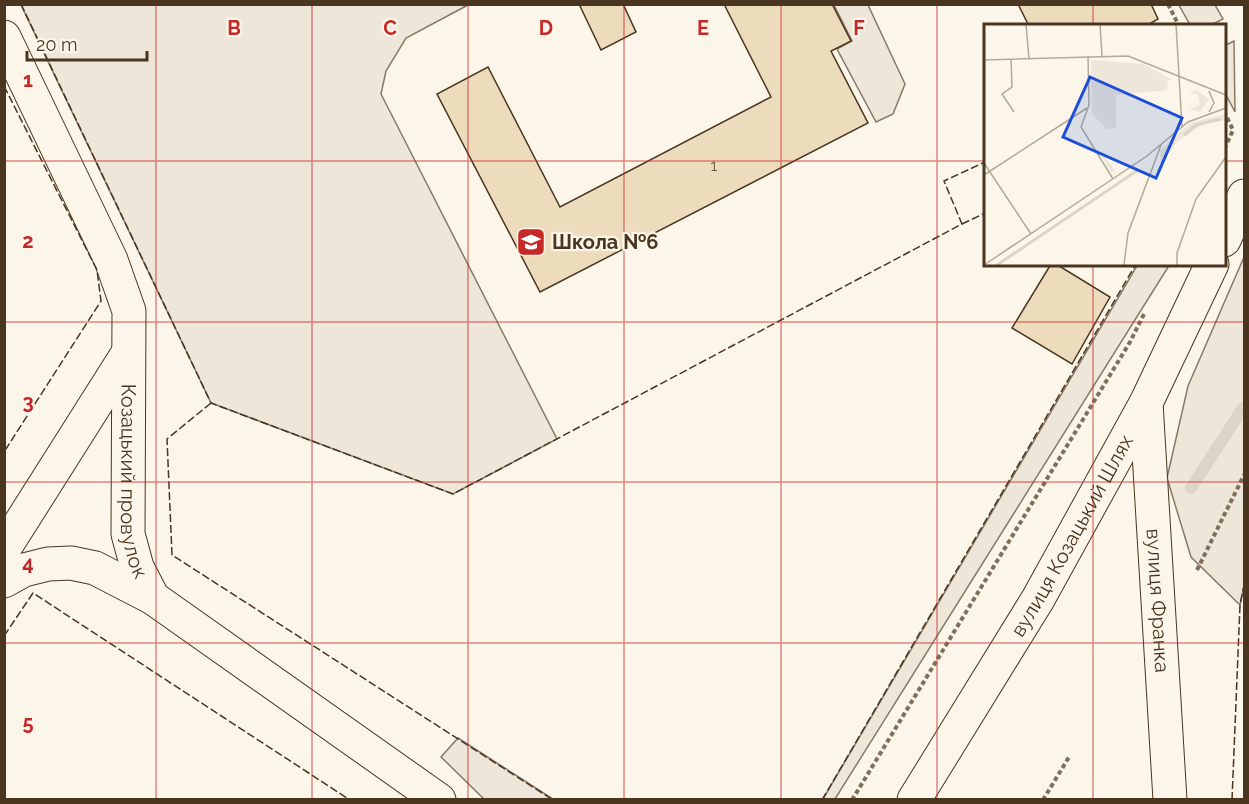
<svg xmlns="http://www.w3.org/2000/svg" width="1249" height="804" font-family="Raleway,sans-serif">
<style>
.green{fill:#ede6d9;stroke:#887966;stroke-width:1.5}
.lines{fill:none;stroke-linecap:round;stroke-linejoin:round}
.stream{stroke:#dcd4c6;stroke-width:12}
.building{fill:#ecdcbc;stroke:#4a3520;stroke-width:1.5}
.street-casing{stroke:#4a3520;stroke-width:35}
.secondary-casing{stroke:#4a3520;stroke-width:35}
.path{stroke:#7f6f5c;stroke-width:4;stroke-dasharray:4.5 3;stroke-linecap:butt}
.street{stroke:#fbf6e9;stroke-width:33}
.secondary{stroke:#fbf6e9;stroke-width:33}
.fence{stroke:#4a3520;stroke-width:1.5;stroke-dasharray:8 3;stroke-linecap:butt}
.grid{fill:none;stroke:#c62828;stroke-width:1.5;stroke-opacity:0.55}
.labels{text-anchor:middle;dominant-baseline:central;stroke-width:4.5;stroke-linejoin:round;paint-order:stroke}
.number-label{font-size:16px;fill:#725f47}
.poi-label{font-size:20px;font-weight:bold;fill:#4a3520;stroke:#fbf6e9;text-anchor:start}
.street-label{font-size:20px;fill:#4a3520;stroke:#fbf6e9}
.inset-river{fill:none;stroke:#dcd4c6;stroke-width:3}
.inset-road{fill:none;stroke:#b4a999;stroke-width:1.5}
.view{fill:#1d4ed8;fill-opacity:0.15;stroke:#1d4ed8;stroke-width:3}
.inset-edge{fill:none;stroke:#4a3520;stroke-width:3}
.grid-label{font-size:20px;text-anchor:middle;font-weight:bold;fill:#c62828;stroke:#fbf6e9;stroke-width:4.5;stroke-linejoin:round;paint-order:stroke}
</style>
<rect width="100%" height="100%" fill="#fbf6e9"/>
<g class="green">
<path d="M21,5H468L406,38L386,71L381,94L557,439L453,494L211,403Z"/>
<path d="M834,5H868L905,84L893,114L876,122L837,49L852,41Z"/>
<path d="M1179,5H1215L1223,19L1211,25H1190Z"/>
<path d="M1234,41L1235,112L1224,91V46Z"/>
<path d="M1244,257V586L1240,605L1191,557L1167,478L1188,386Z"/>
<path d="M1138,264H1170L835,799H823Z"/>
<path d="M458,738L553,799H484L441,757Z"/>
</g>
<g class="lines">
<path class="stream" d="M1191,488L1243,408"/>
</g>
<g class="building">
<path d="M579,4H623L636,32L601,50Z"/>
<path d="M724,4H832L851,41L831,51L868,123L540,292L437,94L488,67L560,207L771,97Z"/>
<path d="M1018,4H1151L1158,19L1146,26H1029Z"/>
<path d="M1051,264H1056L1110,297L1072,364L1012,328Z"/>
</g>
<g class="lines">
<g class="street-casing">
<g id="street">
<path id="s1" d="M4,37L111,260L129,311L128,534L137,567L153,598L439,800"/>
<path d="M4,549L128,353"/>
<path d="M4,581L24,570L48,564L71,563L95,568L153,598"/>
</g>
</g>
<g class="secondary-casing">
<g id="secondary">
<path d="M1224,240L1244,196"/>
<path id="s2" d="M1146,403L1170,800"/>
<path id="s3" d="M914,800L1038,599L1146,403L1212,264"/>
</g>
</g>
<g class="path">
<path d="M1168,4L1179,26"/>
<path d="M1224,111L1233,130L1224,150"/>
<path d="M1197,570L1244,475"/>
<path d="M852,800L1130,342L1144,314"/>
<path d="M1043,800L1069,757"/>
</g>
<use href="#street" class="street"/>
<use href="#secondary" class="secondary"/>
<g class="fence">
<path d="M21,4L211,403L453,494L962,224L944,181L985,162"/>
<path d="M4,86L97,270L101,301L4,452"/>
<path d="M962,224L985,213"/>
<path d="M211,403L167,439L172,555L553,800"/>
<path d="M4,636L33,593L350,800"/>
<path d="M822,800L1136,264"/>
<path d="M1232,800L1240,605L1244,585"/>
</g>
</g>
<path class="grid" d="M156,4V800M312,4V800M468,4V800M624,4V800M781,4V800M937,4V800M1093,4V26M4,161H985M1224,161H1244M1093,264V800M4,322H1244M4,482H1244M4,643H1244"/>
<defs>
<g id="school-square" transform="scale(1.5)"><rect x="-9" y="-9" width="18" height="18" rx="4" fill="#c62828" stroke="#fbf6e9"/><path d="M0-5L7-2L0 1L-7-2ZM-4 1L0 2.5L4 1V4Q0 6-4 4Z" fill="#fff"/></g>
</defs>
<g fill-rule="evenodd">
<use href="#school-square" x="531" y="242"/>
</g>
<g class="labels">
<g class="number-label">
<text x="714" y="165">1</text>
</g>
<g class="poi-label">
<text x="552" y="242">Школа №6</text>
</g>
<g class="street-label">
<text stroke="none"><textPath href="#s1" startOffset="472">Козацький провулок</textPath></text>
<text stroke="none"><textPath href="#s3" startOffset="308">вулиця Козацький Шлях</textPath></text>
<text stroke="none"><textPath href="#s2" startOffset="198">вулиця Франка</textPath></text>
</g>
</g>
<g transform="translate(984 24)">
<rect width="242" height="242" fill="#fbf6e9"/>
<path d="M107,36L159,40L189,56H184L183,66L132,71V104L123,105L108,90ZM212,66L225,75L216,88L205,85L216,81L214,70H205ZM241,90V96L218,101L193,118L177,139L176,127L193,110L209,98ZM185,107L127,149L113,124L131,146Z" fill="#ede6d9"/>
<path class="inset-river" d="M200,111L212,101L237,95M13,241L154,146"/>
<path class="inset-road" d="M42,0L45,35M116,0L118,32M192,0L198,103M104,32L105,81L97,103L129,155M27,35L28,63L18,70L30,88M0,36L144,32L242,71M225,67L230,79L225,88M0,139L47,210M0,151L103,84M0,241L163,132L204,98L242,84M140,241L144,209L177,121M193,241V229L212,175L242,133"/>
<path class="view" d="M106,53L198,94L172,154L79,113Z"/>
<rect width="242" height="242" class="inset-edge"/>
</g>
<g class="grid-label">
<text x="234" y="35">B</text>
<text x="390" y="35">C</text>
<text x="546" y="35">D</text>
<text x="703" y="35">E</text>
<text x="859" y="35">F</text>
<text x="28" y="87">1</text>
<text x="28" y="248">2</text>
<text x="28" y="409">3</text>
<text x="28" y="570">4</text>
<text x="28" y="730">5</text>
</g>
<rect width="1249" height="804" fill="none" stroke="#4a3520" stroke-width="12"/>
<path d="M27 51v9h120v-9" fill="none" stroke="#4a3520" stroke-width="3"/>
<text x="36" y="51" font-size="18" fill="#4a3520" stroke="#fbf6e9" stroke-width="4.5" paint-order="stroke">20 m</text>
</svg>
